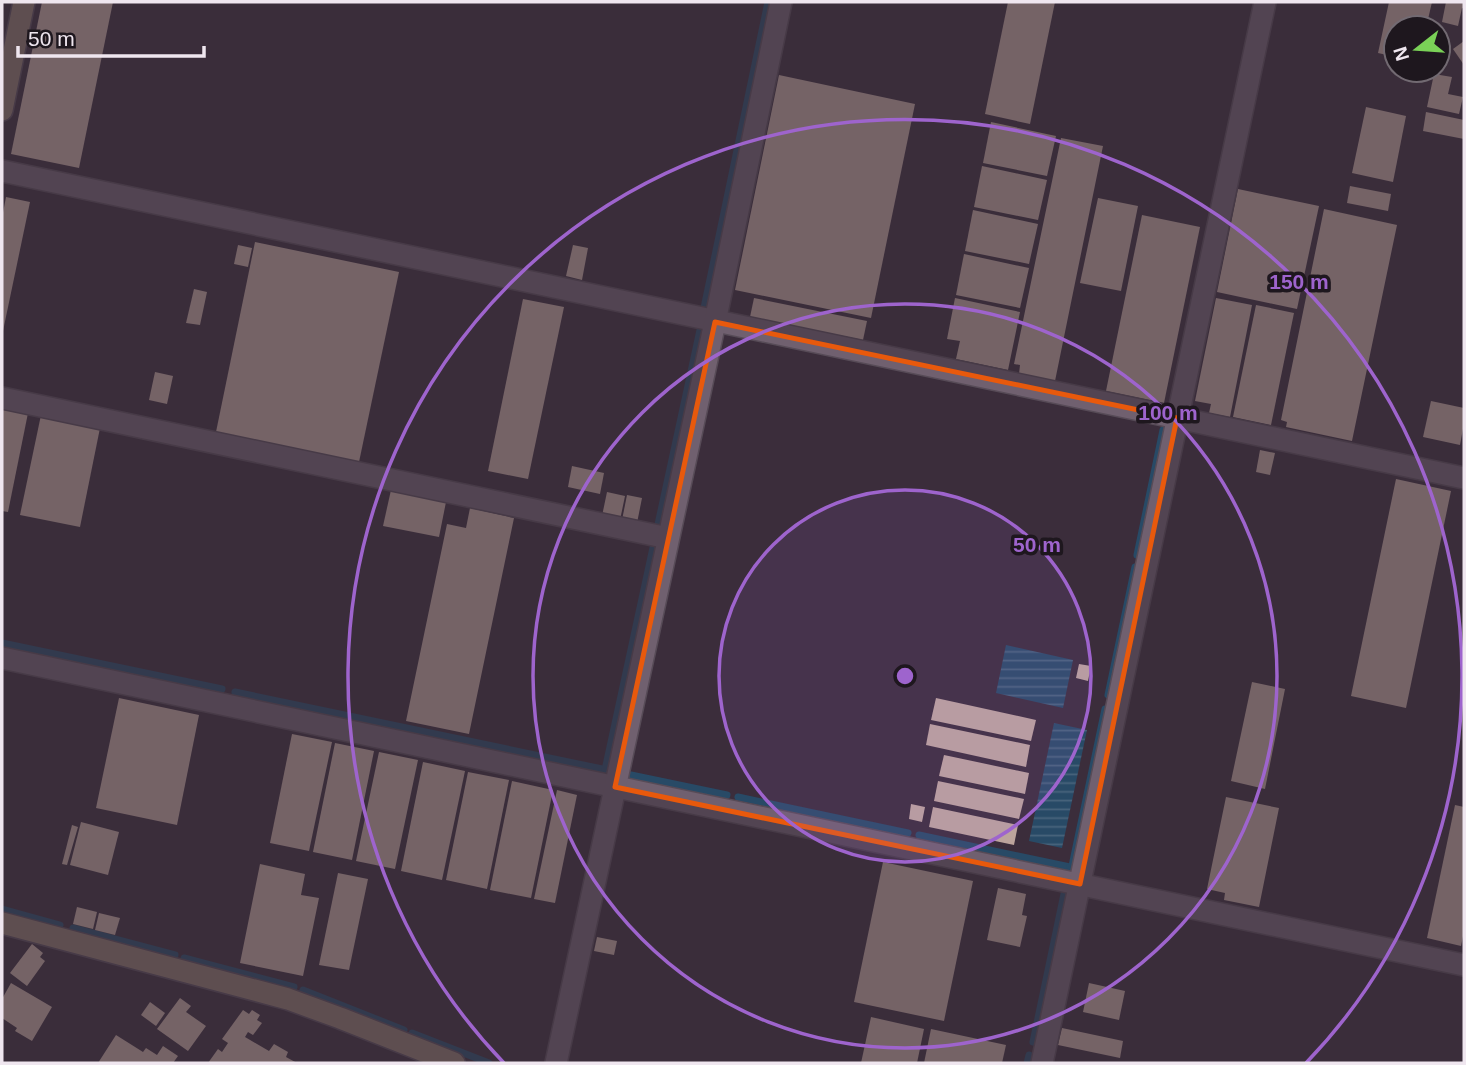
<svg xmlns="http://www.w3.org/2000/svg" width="1466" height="1065" font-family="Helvetica,sans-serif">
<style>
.water{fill:url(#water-rules)}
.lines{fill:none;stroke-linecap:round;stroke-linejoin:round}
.stream{stroke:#284a66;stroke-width:7}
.building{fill:#bca49c}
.street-casing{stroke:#574b57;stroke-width:24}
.secondary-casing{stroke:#574b57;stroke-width:24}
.street{stroke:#70606f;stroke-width:21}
.secondary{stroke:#8b776b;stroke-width:21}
.marked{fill:none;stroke:#e8590c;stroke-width:5;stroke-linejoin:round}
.ring{fill:none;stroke:#9e64cd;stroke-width:3.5}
.centre{fill:#9e64cd;stroke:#1e171e;stroke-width:3.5}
.ring-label{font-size:21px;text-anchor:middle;font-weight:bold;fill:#9e64cd;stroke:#1e171e;stroke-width:7;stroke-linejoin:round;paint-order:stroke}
</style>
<defs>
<pattern id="water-rules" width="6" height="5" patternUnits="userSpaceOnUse" patternTransform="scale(1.75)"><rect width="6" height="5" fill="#284a66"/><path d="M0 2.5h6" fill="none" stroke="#48647c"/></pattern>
</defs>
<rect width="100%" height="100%" fill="#3b2d3b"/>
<g class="water">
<path d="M1006,645L1073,660L1063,708L996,693Z"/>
<path d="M1054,723L1087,730L1062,848L1029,841Z"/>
</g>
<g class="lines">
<g class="stream">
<path d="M704,308L768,2"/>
<path d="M657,529L700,330"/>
<path d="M1137,555L1163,430"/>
<path d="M2,643L222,689"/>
<path d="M235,692L607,770"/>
<path d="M1108,695L1135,567"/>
<path d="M605,770L654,543"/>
<path d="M631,775L727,795"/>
<path d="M738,797L908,833"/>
<path d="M919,835L1070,867V869"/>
<path d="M1070,867L1072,866L1105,709"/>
<path d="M2,909L60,925"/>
<path d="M73,928L175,955"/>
<path d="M184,958L294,987"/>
<path d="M303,990L404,1030"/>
<path d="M412,1033L489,1063"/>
<path d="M1033,1042L1064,894"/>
<path d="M1027,1063L1029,1055"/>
</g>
</g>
<g class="building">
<path d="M42,2H113L79,168L11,154Z"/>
<path d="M1008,2H1055L1030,124L985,114Z"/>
<path d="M1389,2H1432L1426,28H1396V57L1378,53Z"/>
<path d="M1446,2H1464V9L1462,8L1458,26L1442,22Z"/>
<path d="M1464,41V65L1453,49Z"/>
<path d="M1434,74L1452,77L1448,94L1463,97L1459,114L1427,107Z"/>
<path d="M779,75L915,104L871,318L735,290Z"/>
<path d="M1366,107L1406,116L1393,182L1352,173Z"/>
<path d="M1426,112L1464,120V139L1423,131Z"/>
<path d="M991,122L1056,136L1047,176L983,163Z"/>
<path d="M1061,138L1103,146L1055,381L1019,374L1020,365L1014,364Z"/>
<path d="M982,166L1047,180L1038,220L974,207Z"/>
<path d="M1350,186L1391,194L1388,211L1347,203Z"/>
<path d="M1238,189L1319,206L1297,309L1217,292Z"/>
<path d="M6,197L30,202L3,331L2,218Z"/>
<path d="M1098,198L1138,206L1121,291L1080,283Z"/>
<path d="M1324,209L1397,225L1352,441L1286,427L1287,422L1281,420Z"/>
<path d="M973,210L1038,224L1029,264L965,251Z"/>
<path d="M1142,215L1200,227L1164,403L1106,391Z"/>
<path d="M255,242L399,272L359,462L216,432Z"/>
<path d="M238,245L252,248L248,267L234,264Z"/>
<path d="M573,245L588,248L582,280L566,276Z"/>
<path d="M964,254L1029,268L1020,308L956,295Z"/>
<path d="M194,289L207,292L200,325L186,323Z"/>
<path d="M754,298L867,321L863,340L750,317Z"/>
<path d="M955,298L1020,312L1008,370L956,359L960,341L947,339Z"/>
<path d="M1216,298L1252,305L1230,417L1209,413L1211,404L1195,401Z"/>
<path d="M523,299L564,307L528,479L488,471Z"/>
<path d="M1256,305L1294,313L1271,425L1233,417Z"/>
<path d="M155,372L173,376L167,404L149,400Z"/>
<path d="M1431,401L1464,408V423L1460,445L1423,437Z"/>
<path d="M2,407L28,413L8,512L2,511Z"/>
<path d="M41,415L100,428L80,527L20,515Z"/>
<path d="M1260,450L1275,453L1270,475L1256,472Z"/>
<path d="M572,466L604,473L600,494L568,487Z"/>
<path d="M1396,479L1451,491L1406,708L1351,696Z"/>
<path d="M391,490L446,502L439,537L383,526Z"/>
<path d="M607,492L625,496L620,520L602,516Z"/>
<path d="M627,495L642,498L637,523L622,520Z"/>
<path d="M470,508L514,518L469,734L406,721L447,524L466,528Z"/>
<path d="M1079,664L1091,666L1088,681L1076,678Z"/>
<path d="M1252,682L1285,689L1265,789L1231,781Z"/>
<path d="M119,698L199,715L177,825L96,808Z"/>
<path d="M936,698L1036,720L1031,741L931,720Z"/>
<path d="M930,724L1030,745L1026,767L926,745Z"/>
<path d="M292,734L332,742L309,851L270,843Z"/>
<path d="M335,743L374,751L352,860L313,852Z"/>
<path d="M379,752L418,760L395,869L356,861Z"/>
<path d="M944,755L1029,773L1025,794L939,776Z"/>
<path d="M423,762L465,771L442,880L401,871Z"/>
<path d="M468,772L509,780L487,889L446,880Z"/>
<path d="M512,781L553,790L531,898L490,890Z"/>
<path d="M938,781L1024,799L1019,819L934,801Z"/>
<path d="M557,790L577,795L555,903L534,899Z"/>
<path d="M1226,797L1279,808L1259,907L1224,900L1225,893L1207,889Z"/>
<path d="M911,804L925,807L922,822L909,819Z"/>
<path d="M1455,805L1464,807V931L1461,946L1427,938Z"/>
<path d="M933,807L1018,825L1014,845L929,827Z"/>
<path d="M81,822L119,832L108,875L70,865Z"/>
<path d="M72,825L78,827L67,865L62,864Z"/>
<path d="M883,862L973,881L944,1021L854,1002Z"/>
<path d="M260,864L305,874L301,895L319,898L303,976L240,963Z"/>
<path d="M338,873L368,879L349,970L319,965Z"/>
<path d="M998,888L1026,894L1022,915L1027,916L1020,947L987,940Z"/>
<path d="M77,907L97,912L93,929L73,924Z"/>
<path d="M99,913L120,918L115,935L95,930Z"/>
<path d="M597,937L617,941L614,955L594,951Z"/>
<path d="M32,944L43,953L40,957L45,961L27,986L10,973Z"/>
<path d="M11,983L52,1007L32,1041L15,1031L17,1028L2,1018V999Z"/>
<path d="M1089,983L1125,991L1119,1020L1083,1012Z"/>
<path d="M180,998L191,1006L186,1012L206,1026L188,1051L157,1029Z"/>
<path d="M150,1002L165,1013L156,1026L141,1015Z"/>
<path d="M243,1010L249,1014L252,1010L260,1015L257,1020L262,1023L253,1035L248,1032L245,1037L269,1051L274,1044L288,1052L286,1057L297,1063H208L218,1049L222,1052L228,1043L222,1039Z"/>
<path d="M871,1017L924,1029L917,1063H861Z"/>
<path d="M1062,1028L1123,1041L1120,1058L1058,1045Z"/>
<path d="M931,1029L1006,1045L1002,1063H924Z"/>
<path d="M116,1035L143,1052L146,1048L157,1055L163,1046L178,1056L173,1063H98Z"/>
</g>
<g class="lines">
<g class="street-casing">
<g id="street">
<path d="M2,171L1464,478"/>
<path d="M2,398L668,538"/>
<path d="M2,658L1464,965"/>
<path d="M556,1063L715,322L781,2"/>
<path d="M1042,1063L1265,2"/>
</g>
</g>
<g class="secondary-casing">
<g id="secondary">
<path d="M2,110L24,2"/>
<path d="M2,923L288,999L340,1018L454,1063"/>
</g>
</g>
<use href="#street" class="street"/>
<use href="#secondary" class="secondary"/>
</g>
<path d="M0 0H1466V1065H0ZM715,322L1177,418L1080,884L615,787Z" fill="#3b2d3b" fill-opacity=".55" fill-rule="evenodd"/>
<path class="marked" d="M715,322L1177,418L1080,884L615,787Z"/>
<circle cx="905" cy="676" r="186" fill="#9e64cd" fill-opacity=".12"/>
<g class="ring">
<circle cx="905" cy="676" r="186"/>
<circle cx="905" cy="676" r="372"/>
<path d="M504 1063A557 557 0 1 1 1306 1063"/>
</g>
<circle cx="905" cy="676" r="10" class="centre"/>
<g class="ring-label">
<text x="1299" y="289">150 m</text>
<text x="1168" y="420">100 m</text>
<text x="1037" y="552">50 m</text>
</g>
<rect width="1466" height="1065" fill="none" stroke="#efe6ef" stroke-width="7"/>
<g transform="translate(1417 49) rotate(253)"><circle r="33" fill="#1e171e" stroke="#726a72" stroke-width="2"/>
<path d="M0-5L12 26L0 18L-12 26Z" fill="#7ad157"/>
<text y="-10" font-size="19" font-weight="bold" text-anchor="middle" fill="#efe6ef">N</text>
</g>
<path d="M18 46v10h186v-10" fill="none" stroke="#efe6ef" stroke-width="3.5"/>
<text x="28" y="46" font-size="21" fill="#efe6ef" stroke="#1e171e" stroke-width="5" paint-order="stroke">50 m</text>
</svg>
